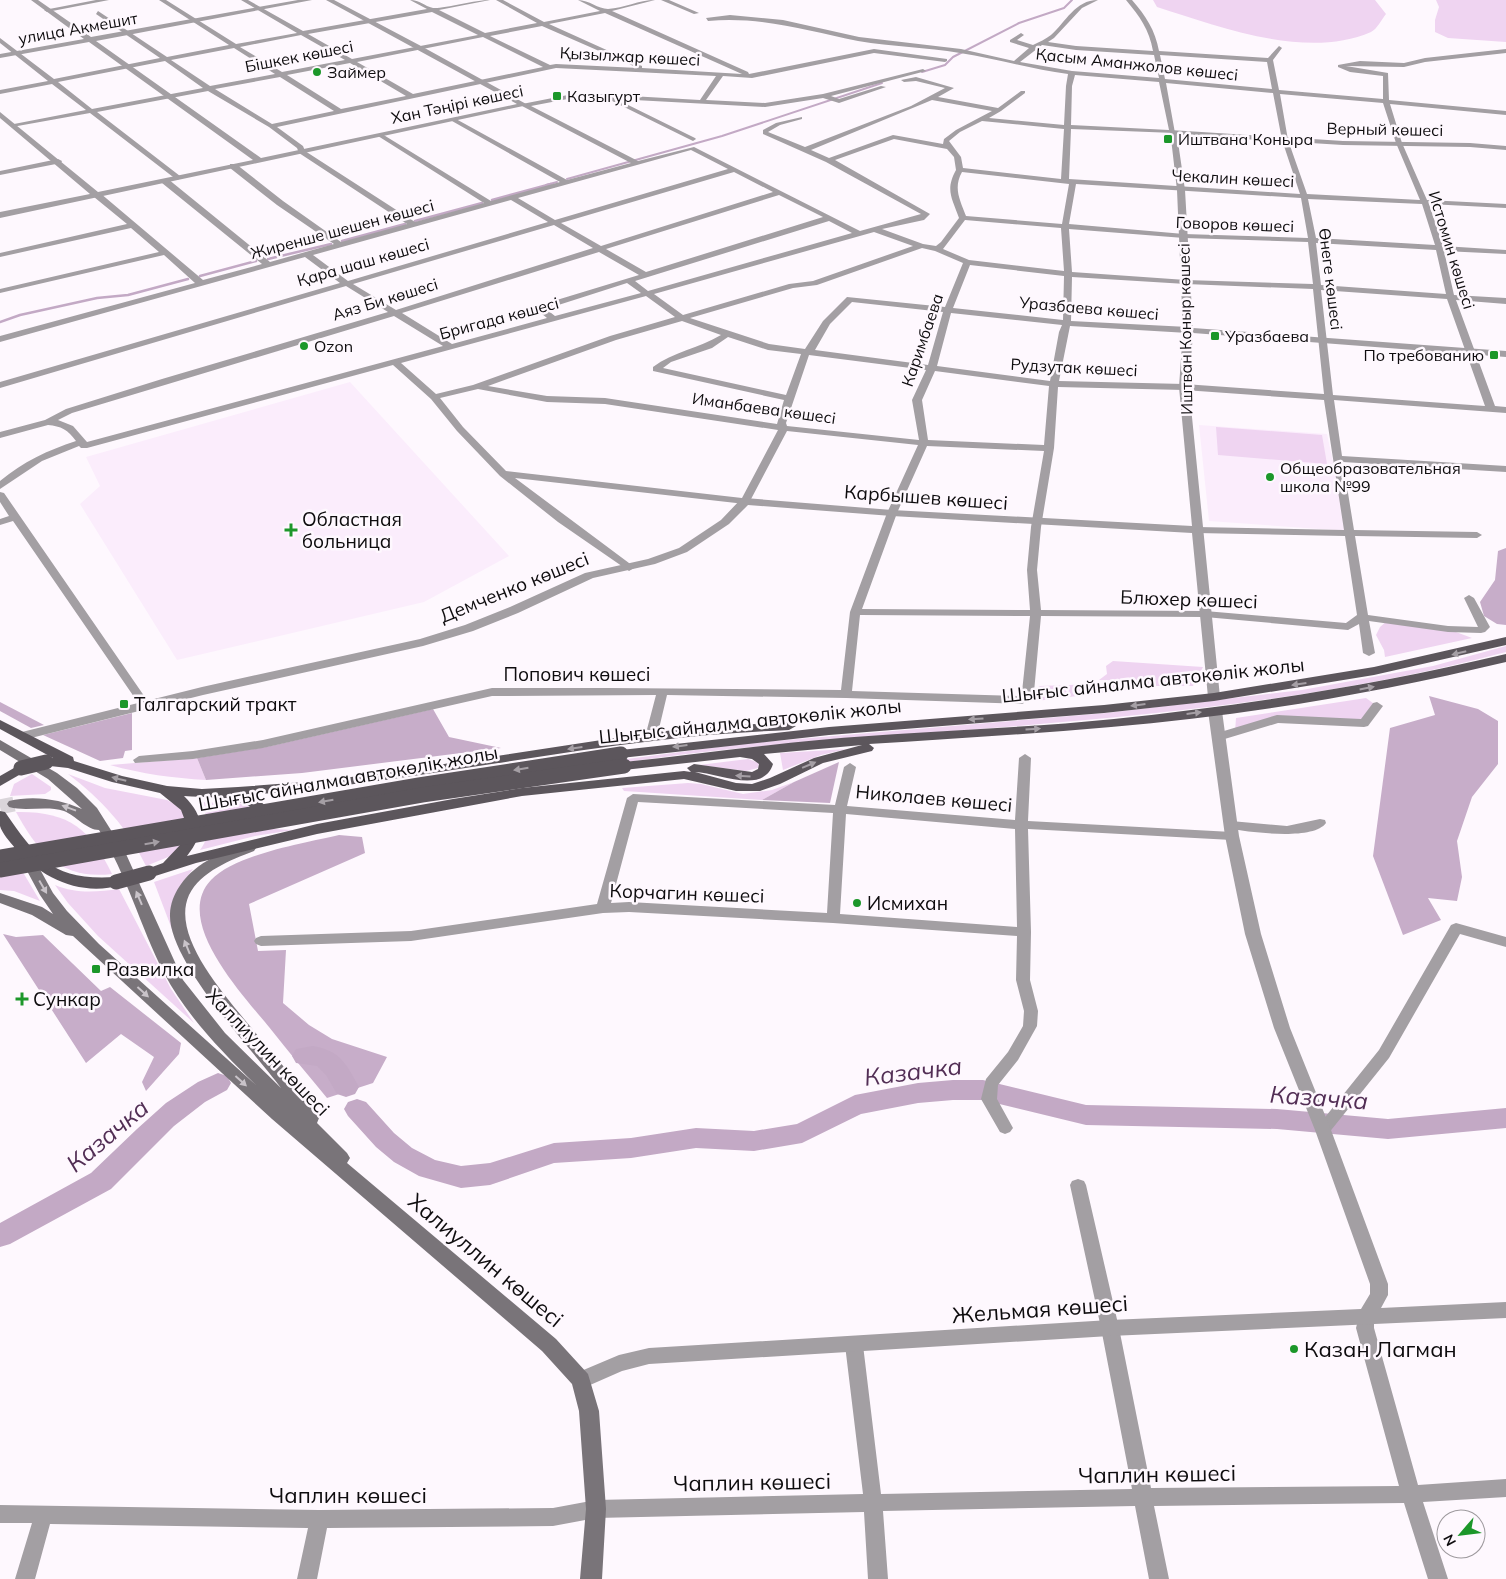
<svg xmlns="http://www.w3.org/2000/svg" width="1506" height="1579" font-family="Mulish,sans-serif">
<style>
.built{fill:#fbedfc}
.green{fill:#efd4f1}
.forest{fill:#c7adc9}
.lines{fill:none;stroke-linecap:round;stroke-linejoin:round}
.stream-far1{stroke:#c3a9c5;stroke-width:2}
.stream{stroke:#c3a9c5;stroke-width:2.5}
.river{fill:#c3a9c5;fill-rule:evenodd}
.secondary-tunnel{stroke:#dad5da;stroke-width:15;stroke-dasharray:15 8;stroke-linecap:butt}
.minor{fill:#a39fa3;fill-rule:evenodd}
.tertiary{fill:#a39fa3;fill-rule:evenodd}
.secondary{fill:#797479;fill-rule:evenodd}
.primary{fill:#5c565c;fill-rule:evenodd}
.primary-bridge{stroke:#5c565c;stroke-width:15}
.oneway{fill:#a59fa5}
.oneway2{fill:#c9c3c9}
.poi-dot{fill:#1c972a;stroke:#fef8fe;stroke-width:2}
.labels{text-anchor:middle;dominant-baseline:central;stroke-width:5;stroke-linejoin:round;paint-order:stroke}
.far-street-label{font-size:16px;fill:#0e0c0e;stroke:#fef8fe}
.far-poi-label{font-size:16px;fill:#0e0c0e;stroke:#fef8fe;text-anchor:start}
.street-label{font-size:19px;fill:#0e0c0e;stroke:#fef8fe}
.poi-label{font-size:19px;fill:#0e0c0e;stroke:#fef8fe;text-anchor:start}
.near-street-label{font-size:22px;fill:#0e0c0e;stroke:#fef8fe}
.near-poi-label{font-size:22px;fill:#0e0c0e;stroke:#fef8fe;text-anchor:start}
.near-water-label{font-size:24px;font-style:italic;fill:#522e55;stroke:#fef8fe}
</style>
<rect width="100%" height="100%" fill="#fef8fe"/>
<g class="built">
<path d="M350,382L509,556L424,602L177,660L80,504L100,486L86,457Z"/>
<path d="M1199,425L1327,434L1348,531L1209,521Z"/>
</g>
<g class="green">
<path d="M1153,0H1375L1386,14C1382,19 1377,29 1371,32C1307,60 1220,27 1157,7Z"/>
<path d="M1436,0H1506V42L1448,38L1435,32V20L1439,7Z"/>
<path d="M1216,427L1322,435L1327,464L1218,455Z"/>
<path d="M1387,621L1448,629L1472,638L1385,657L1384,650L1376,635L1380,627Z"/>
<path d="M1506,646V652C1261,717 1004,725 753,747C681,753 610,765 539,774L536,771L749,743L1106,713L1302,690L1433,666Z"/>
<path d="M1113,661L1203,667L1193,686H1153L1132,681L1099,680L1107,674L1106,666Z"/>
<path d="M1126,683L1127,690L1036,701L1033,696L1034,690L1040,686Z"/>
<path d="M1366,698L1377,706L1364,723L1277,719L1235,732L1236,718Z"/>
<path d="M847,749L821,755L783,770L780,753Z"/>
<path d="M197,758L206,780C173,778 142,774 110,765Z"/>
<path d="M748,759L759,763L758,768L746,771L699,765Z"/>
<path d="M32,774L51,787V790L45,794L10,796L14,784Z"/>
<path d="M68,774L105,788L167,800L176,805L183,812L187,839L173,855L146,866C128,828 101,799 68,774Z"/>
<path d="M794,782L762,800L624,791L622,788L688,783L701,784L743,794L772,790Z"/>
<path d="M200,802L245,804L275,829L293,830L255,836L200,850C212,834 209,818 200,802Z"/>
<path d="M16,812C68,811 90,828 112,874C62,880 38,853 16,812Z"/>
<path d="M21,869L40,901L14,891L0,890V873Z"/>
<path d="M193,869C175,892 167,902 173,932L154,882Z"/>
<path d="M55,885C76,894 97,892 119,889L171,989L194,1023L98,936L68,903Z"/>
</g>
<g class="forest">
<path d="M1506,548V625L1497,624L1484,616L1480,602L1495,580L1498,551Z"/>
<path d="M1429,696L1478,709L1498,721V764L1472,797L1457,841L1462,877L1457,901L1428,898L1441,920L1403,935L1373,856L1390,728L1435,715Z"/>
<path d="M0,702L44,725L31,728L0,711Z"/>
<path d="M433,709L449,737L501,748L302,773L206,780L197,758L266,747Z"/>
<path d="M132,713V750L125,751L123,758L100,761L43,735Z"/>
<path d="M839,762L830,803L762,800L794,782Z"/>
<path d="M339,835L362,837L365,853L249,904L258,951L286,950L283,1003L309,1025L332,1039L387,1057L373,1083L327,1098C308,1075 288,1051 269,1027C244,996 172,921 211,880C236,854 305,843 339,835Z"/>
<path d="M3,934L16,937L43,935L101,991L110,987L181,1043L179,1054L146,1091L142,1082L154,1057L121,1034L86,1063Z"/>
</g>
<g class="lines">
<g class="stream-far1">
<path d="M922,72L945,65L953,57L1019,23L1064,8L1072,0"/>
<path d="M567,179L722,136L882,83"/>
<path d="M546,185L557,182"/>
</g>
<g class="stream">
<path d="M492,200L551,184"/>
<path d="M415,221L482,203"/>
<path d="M342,241L405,224"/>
<path d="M268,259L331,244"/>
<path d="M200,276L256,261"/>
<path d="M0,322L20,315L97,298L128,295L188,279"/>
</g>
<g class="river">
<path d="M313,1046C341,1051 346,1064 359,1087L355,1094L346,1097L337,1094L326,1075L317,1066L296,1063L292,1056L296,1049Z"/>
<path d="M218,1073L227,1076L231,1083L227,1090L205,1102L174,1126L111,1189L10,1244L0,1247V1223L91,1173L137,1129L166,1103L198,1082Z"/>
<path d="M953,1080H983L1086,1105L1277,1109L1388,1119L1506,1108V1128L1388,1139L1277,1129L1086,1125L983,1100H953L918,1103L861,1114L802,1143L754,1151L696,1148L631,1158L554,1163L490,1185L461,1188L419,1176L394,1162L376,1147L348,1116L344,1109L348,1102L357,1099L366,1102L394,1133L412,1148L435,1160L461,1166L490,1163L554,1143L631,1138L696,1128L754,1131L797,1124L855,1095L918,1083Z"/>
</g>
<path class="secondary-tunnel" d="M0,807L14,804"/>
<g class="minor">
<path d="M96,0H109L47,12L44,10Z"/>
<path d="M159,0H166L236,44L297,33L241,0H248L303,31L427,9L410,0C420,0 424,6 433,8C443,9 475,0 490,0L439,10L485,33L537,23L496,0H503L544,22L600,11L578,0C589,0 598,9 608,9C624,8 639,0 655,0L612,11L748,72L749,74L874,49L947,59V61L945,62L874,53L752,78L723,76L706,100L765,103L823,94L923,69L926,71L831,96L839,99L881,86L886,87L839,103L823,98L765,107L616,99L695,138L696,139L693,141L606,98L578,97L531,106L638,161L694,147L860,231L921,214L826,162L763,134V130L776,123L802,117V119L780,125L768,132L805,147L911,106L945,88L916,81L904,82L901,80L916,77L954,88L938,97L998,108L1021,91H1025V93L1001,111L989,118L1064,125L1066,86L1068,74C1032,69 997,59 960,53C926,47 892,47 858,41C807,31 761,16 708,21L706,18L730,15L783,20L859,37L961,49L1014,61L1029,48L1010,42V40L1021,33L1024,35L1017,40L1033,45C1039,42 1046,39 1051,35C1066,22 1075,0 1098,0L1082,8L1054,38L1048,42L1076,46L1153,51C1149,29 1140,17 1126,0H1132C1146,16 1155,30 1159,51L1268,58L1279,46L1282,48L1273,60L1279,90L1383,99V76L1350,72L1338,67V65L1360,61L1404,63L1425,58L1506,49V53L1425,62L1404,67L1346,66L1388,73L1389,100L1506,111V115L1390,104L1402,143L1427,200L1506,204V208L1429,204L1443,246L1506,250V254L1444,251L1454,295L1506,298V304L1456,300L1495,406L1506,407V413L1334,400L1342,456L1506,466V472L1343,462L1354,530L1477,532L1482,535L1477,538L1355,536L1368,615L1448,626L1478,627L1464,598L1469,595L1474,598L1490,627L1485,632L1481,633L1448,632L1369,621L1375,653L1369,656L1363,653L1359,624L1348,630L1205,617L1041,616L1034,692L1026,702L1022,704L846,698L667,695L657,737L651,741L645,737L656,695L492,696L263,748L193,759L135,763L133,760L139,756L193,751L263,740L492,688H610L841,690L850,612L887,513L918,445L787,431L750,501L745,504L515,478L633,566L634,568L629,571L558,522L500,476L457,431L431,399L393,365L87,448H81L79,446L42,461L0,489V481C23,462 48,450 76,441C68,430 61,426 48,425L0,438V432L45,420L66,409L162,379L388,312L346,286L0,388V382L340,283L305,257L0,342V336L195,283L164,255L0,293V289L159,252L131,228L0,257V253L127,224L94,197V193H100L203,280L262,264L162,183V179H168L270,262L334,244L277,205L230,168V164H236L283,201L341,242L407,224L299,153L297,148L269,127L208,91L97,112L180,176L181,178L177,180L90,113L12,127L11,126L14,124L86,110L52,84L0,94V90L48,81L0,43V38L54,79L160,58L96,14L98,11L167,57L229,45ZM432,12L478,35L352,59L308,34ZM605,13L742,74L642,68V66L549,24ZM542,26L638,68L556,64L550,65L490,36ZM301,35L345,60L282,72L240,47ZM483,37L543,67L413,94L357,62ZM1042,45L1076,50L1154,55L1159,78L1072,71L1020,62ZM234,48L275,74L210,86L171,60ZM1160,55L1267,62L1272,89L1165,79ZM165,61L203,88L92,109L58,82ZM350,63L406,96L341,109L287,75ZM556,68L716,76L700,100L578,93L522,104V106L631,163L567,180L456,119H452V121L560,182L491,201L382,134H378V136L484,203L415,222L305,151L303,146L277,127ZM1075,75L1159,82L1169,130L1071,125L1072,86ZM280,77L334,111L272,124L215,89ZM1166,83L1273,93L1282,140L1300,194L1069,179L1071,129L1175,133ZM1280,94L1383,103L1396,143L1420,200L1307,194L1288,140ZM932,100L992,111L956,130L944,139L943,144L893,135L829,158L811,150ZM982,121L1064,129L1061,179L963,168L961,157L949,141L960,132ZM894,139L947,149L954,157L956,170C945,190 952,198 959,218L941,242L936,246L923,244L882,229L924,220L930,214L835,160ZM691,150L728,169L555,220L518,198ZM734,172L773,192L601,246L561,223ZM962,172L1069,184L1062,224L966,216C960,200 953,188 962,172ZM1076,184L1301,198L1308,238L1184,234L1069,224ZM779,195L823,217L646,272L606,249ZM1308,199L1422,204L1435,245L1316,238ZM511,200L548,222L348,281L313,255ZM965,220L1061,228L1064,271L969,260L943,249ZM829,221L852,233L648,291L635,281ZM554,225L593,248L396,310L353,284ZM1069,229L1184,238L1308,242L1313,284L1186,280L1072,272ZM874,232L913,246L813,281L789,284L683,315L654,294ZM1316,243L1436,250L1446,294L1321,285ZM922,248L935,251L963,263L945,307L847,297L823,321L805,349L769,344L690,318L793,288L817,285ZM599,252L639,275L537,306V310L547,318L452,344L402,313ZM970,265L1064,276L1063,320L953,308ZM1072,277L1186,284L1313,289L1324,394L1184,384L1059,381L1070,326L1188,333L1192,330L1188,327L1071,321ZM627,283L641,293L555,316L546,309ZM1321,290L1447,299L1485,406L1333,395ZM646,296L675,317L610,336L473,385L436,394L401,363ZM852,302L943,312L928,365L815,350L830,324ZM951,313L1062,325L1059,332L1050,381L937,366ZM394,316L443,346L87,442L73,426L58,420L72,413ZM682,321L721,335C699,348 673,352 653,367V371L784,400L777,424L605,398L547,396L488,386L616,340ZM728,337L768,350L801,354L786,395L663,368L671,362L712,348ZM809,355L926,370L912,400L919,440L787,426L786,423ZM935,371L1049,386L1044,445L928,440L922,400ZM1058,387L1184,390L1324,400L1344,530L1197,527L1192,530L1197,533L1345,536L1357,615L1346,623L1205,611L1041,610L1037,570L1041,527L1054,448ZM478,389L547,402L605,404L778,430L742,498L506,471L463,427L440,398ZM927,446L1044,451L1031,527L1027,570L1030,610L862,609L897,513ZM860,615L1030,616L1022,692L1019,696L852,691Z"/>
<path d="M661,0H669L699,13L694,14Z"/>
<path d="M58,159L62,161L61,163L0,175V171Z"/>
<path d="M0,492L4,493L149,703L151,705L149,707H141L13,521L0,525V519L9,516L0,502Z"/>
<path d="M1377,702L1383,706L1368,726L1364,727L1278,723L1218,741L1212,737L1214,734L1277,715L1361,719L1373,703Z"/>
<path d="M1025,754L1031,758L1028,821L1232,832L1238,836L1232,840L1028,829L1031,932L1030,980L1038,1011L1037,1026L1018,1060L998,1085L997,1099L1013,1128L1010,1132L1005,1134L1000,1132L981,1099L986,1079L1008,1052L1023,1026L1024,1011L1016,980L1017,936L833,923L629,912L603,913L411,941L261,946L256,944L254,941L256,938L261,936L411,931L597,904L627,798L633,794L835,805L844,767L850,763L856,767L847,806L1015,820L1019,758ZM638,802L833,813L827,913L629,902L611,903ZM846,814L1015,829L1017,927L840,914Z"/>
<path d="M1320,819L1325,820L1326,823C1313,841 1251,832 1231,829L1225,825L1231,821L1287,826Z"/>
<path d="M1456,923L1506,937V947L1460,934L1389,1058L1328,1134L1323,1136L1318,1134L1315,1130L1318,1126L1379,1050L1451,925Z"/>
<path d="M1078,1179L1084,1181L1086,1185L1119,1328L1151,1488L1399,1486L1356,1328L1360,1312L1366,1310L1372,1312L1374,1317V1328L1418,1485L1506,1479V1497L1423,1502L1448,1579H1428L1404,1503L1154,1506L1169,1579H1149L1135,1506L883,1511L888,1579H868L864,1512L596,1518L553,1526L327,1528L317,1579H297L308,1528L50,1524L35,1579H15L32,1523H0V1505L319,1510L553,1508L596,1500L863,1494L845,1345L848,1340L854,1338L860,1340L863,1345L881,1494L1132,1489L1101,1328L1070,1185L1072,1181Z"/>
</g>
<g class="tertiary">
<path d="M31,0H38L91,37L298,0H312L96,41L261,158L517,104L326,0H334L421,46L528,105L0,218V212L90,194L0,118V112L98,192L253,160L89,42L0,58V54L84,39Z"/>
<path d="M1170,130L1343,141L1470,143L1506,146V150L1470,147L1343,145L1177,135L1185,190L1193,328L1506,351V357L1193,333L1189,387L1220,697L1219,700H1209L1208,697L1192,533L892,516L748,505L729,524L687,552L655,564L593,578L518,613L473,631L423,646L203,695L23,740L16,736L18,733L202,687L420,639L465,625L510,607L585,573L648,559L679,548L721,520L741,499L745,498L892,510L1192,526L1179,387L1183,330L1177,190Z"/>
<path d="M1215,707L1222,711L1239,836L1261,934L1290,1028L1331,1130L1388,1284V1295L1381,1308L1506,1302V1318L1110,1336L649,1364L622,1371L581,1389L574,1386L571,1380L574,1374L619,1355L649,1348L1110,1320L1361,1309L1370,1294V1284L1315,1130L1274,1028L1245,934L1225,836L1208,711Z"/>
</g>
<path class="secondary" d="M0,740L57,773L77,788L97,808L126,854L183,980L225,1033L281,1088C252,1049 168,961 170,914C171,894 184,877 199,866C210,858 241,841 254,845L256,848L254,851C231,860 201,871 189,895C169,939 233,1004 258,1036C279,1061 304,1089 319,1118L317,1123L347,1153L350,1158L347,1163L556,1339L588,1374L599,1411L606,1509L602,1579H580L586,1509L579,1411L572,1384L542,1351L272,1119L73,936L66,935L32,915L0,903V893L42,907L53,914L40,895L19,856L21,853H31L53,893L67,911L99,944L256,1085C222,1052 186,1015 164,973C140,926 127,875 99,830C87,830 76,816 64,811C46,805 27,812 9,807L7,804L9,801C33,795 60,799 82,809L48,779L0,750Z"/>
<g class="primary">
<path d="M1506,637V645L1374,675L1214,701L1104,713L829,735L621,758L614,754L621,750L829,727L1104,705L1214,693L1374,667Z"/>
<path d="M1506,654V662C1376,693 1244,716 1111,727C1030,734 950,739 869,744L874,748L872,751L823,763L780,784L760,791H736L684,779L522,796L317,834L196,863L149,878L144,876L142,873L144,870L163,863L181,844L187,826L181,810L160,793L112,782L68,768L41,765L39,762L41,759L53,758L0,729V720L73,757L74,761L122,776L167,786L202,789L238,787L317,781L385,773L654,732L721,726L789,722L796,726L789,730C744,732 698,735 653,741C518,757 385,785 249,795L257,798L274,814L276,817L274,820C260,824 256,808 245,804C225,795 205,798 184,796C205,817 205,833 187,856L317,824L453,799L522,788L684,771L691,772L687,768L694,764L752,772L758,769L759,764L752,759L740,757L624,770L619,769L617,766L619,763L624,762C689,755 754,746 819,740C917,731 1016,729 1114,719C1246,705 1377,685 1506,654ZM862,745L814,758L770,778L752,784L736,783L695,772C719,773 763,795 773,764L764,754Z"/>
<path d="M21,764L28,768L26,771L0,786V776Z"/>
<path d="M0,811L5,812C38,860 54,881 116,877L121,879L123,882L121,885C81,897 41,878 15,848C10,842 2,833 0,826C0,821 0,815 0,811Z"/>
</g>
<g class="primary-bridge">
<path d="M21,768L46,762"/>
<path d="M0,857L419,785L621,754"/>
<path d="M0,870L422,795L624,766"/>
<path d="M116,882L149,873"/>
</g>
</g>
<defs><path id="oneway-solid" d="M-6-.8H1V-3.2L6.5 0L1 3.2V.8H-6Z" transform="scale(1.25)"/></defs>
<g class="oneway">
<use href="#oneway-solid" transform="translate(1459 653) rotate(166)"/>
<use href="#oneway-solid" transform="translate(1299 684) rotate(172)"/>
<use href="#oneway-solid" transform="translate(1367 688) rotate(-11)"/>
<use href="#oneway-solid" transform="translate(1138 705) rotate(173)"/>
<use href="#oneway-solid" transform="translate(1194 713) rotate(-7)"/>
<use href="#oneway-solid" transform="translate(976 719) rotate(176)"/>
<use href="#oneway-solid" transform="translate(1033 729) rotate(-4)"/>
<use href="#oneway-solid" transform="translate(680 746) rotate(173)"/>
<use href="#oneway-solid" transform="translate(575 748) rotate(172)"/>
<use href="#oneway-solid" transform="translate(809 765) rotate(-23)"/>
<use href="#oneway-solid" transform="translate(521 769) rotate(171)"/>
<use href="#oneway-solid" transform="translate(743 776) rotate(-176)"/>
<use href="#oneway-solid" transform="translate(119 779) rotate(-166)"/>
<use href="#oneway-solid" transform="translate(326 801) rotate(170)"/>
<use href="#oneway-solid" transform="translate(152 843) rotate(-10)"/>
</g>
<g class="oneway2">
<use href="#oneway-solid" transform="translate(69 808) rotate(-160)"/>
<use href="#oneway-solid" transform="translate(43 887) rotate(60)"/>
<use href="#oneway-solid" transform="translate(139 898) rotate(-113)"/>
<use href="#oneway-solid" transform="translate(187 947) rotate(-112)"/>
<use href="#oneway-solid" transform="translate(143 992) rotate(42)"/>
<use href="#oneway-solid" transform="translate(241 1081) rotate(42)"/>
</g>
<g class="poi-dot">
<circle cx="317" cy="72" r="5"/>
<rect x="552" y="91" width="10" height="10" rx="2.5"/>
<rect x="1163" y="134" width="10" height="10" rx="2.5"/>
<rect x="1210" y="331" width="10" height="10" rx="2.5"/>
<circle cx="304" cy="346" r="5"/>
<rect x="1489" y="350" width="10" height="10" rx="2.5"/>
<circle cx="1270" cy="477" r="5"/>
<path d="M288.5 522.5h5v5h5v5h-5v5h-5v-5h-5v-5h5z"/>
<rect x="119" y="699" width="10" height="10" rx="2.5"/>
<circle cx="857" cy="903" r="5"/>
<rect x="91" y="964" width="10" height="10" rx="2.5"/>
<path d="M19.5 991.5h5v5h5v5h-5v5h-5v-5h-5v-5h5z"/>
<circle cx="1294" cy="1349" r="5"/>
</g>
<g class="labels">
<g class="far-street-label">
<text transform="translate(78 28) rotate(-10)">улица Акмешит</text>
<text transform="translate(299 56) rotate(-11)">Бішкек көшесі</text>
<text transform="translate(630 56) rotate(3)">Қызылжар көшесі</text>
<text transform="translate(1137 64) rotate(6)">Қасым Аманжолов көшесі</text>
<text transform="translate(457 104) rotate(-12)">Хан Тәңірі көшесі</text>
<text transform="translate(1385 129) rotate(1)">Верный көшесі</text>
<text transform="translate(1233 178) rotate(3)">Чекалин көшесі</text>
<text transform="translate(1235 224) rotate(2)">Говоров көшесі</text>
<text transform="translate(342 229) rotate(-15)">Жиренше шешен көшесі</text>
<text transform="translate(1452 250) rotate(73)">Истомин көшесі</text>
<text transform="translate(363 262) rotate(-16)">Қара шаш көшесі</text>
<text transform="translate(1331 279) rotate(83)">Өнеге көшесі</text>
<text transform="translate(385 299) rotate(-17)">Аяз Би көшесі</text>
<text transform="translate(1089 308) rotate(5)">Уразбаева көшесі</text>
<text transform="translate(499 318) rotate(-15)">Бригада көшесі</text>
<text transform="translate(1185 329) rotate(-91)">Иштван Коныр көшесі</text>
<text transform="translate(922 340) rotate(-71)">Каримбаева</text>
<text transform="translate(1074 367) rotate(3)">Рудзутак көшесі</text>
<text transform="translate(764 408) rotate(8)">Иманбаева көшесі</text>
</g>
<g class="far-poi-label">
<text x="327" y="72">Займер</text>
<text x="567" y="96">Казыгурт</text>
<text x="1178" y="139">Иштвана Коныра</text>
<text x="1225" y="336">Уразбаева</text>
<text x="314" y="346">Ozon</text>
<text x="1484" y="355" text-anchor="end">По требованию</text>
<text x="1280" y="468">Общеобразовательная<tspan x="1280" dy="18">школа №99</tspan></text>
</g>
<g class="street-label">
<text transform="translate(926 497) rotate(4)">Карбышев көшесі</text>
<text transform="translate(514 587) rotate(-22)">Демченко көшесі</text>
<text transform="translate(1189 599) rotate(2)">Блюхер көшесі</text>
<text x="577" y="674">Попович көшесі</text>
<text transform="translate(1153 680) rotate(-6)">Шығыс айналма автокөлік жолы</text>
<text transform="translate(750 721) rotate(-6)">Шығыс айналма автокөлік жолы</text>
<text transform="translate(348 778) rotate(-10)">Шығыс айналма автокөлік жолы</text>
<text transform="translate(934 798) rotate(5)">Николаев көшесі</text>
<text transform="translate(687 893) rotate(2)">Корчагин көшесі</text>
<text transform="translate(268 1052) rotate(46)">Халлиулин көшесі</text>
</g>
<g class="poi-label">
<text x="302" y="519">Областная<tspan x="302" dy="22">больница</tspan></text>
<text x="134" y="704">Талгарский тракт</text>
<text x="867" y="903">Исмихан</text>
<text x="106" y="969">Развилка</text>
<text x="33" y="999">Сункар</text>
</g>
<g class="near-street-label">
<text transform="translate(486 1260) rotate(40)">Халиуллин көшесі</text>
<text transform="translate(1040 1309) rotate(-4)">Жельмая көшесі</text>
<text transform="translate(1157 1474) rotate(-1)">Чаплин көшесі</text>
<text transform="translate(752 1482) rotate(-1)">Чаплин көшесі</text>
<text x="348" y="1495">Чаплин көшесі</text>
</g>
<g class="near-poi-label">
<text x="1304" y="1349">Казан Лагман</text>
</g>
<g class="near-water-label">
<text transform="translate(913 1071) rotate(-7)">Казачка</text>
<text transform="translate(1319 1097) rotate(4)">Казачка</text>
<text transform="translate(107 1135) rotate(-40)">Казачка</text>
</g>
</g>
<g transform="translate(1461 1534) rotate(242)"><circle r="24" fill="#fef8fe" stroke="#9e9a9e"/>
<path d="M0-4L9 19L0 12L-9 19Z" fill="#1c972a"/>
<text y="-8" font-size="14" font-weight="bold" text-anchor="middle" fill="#0e0c0e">N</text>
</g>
</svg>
